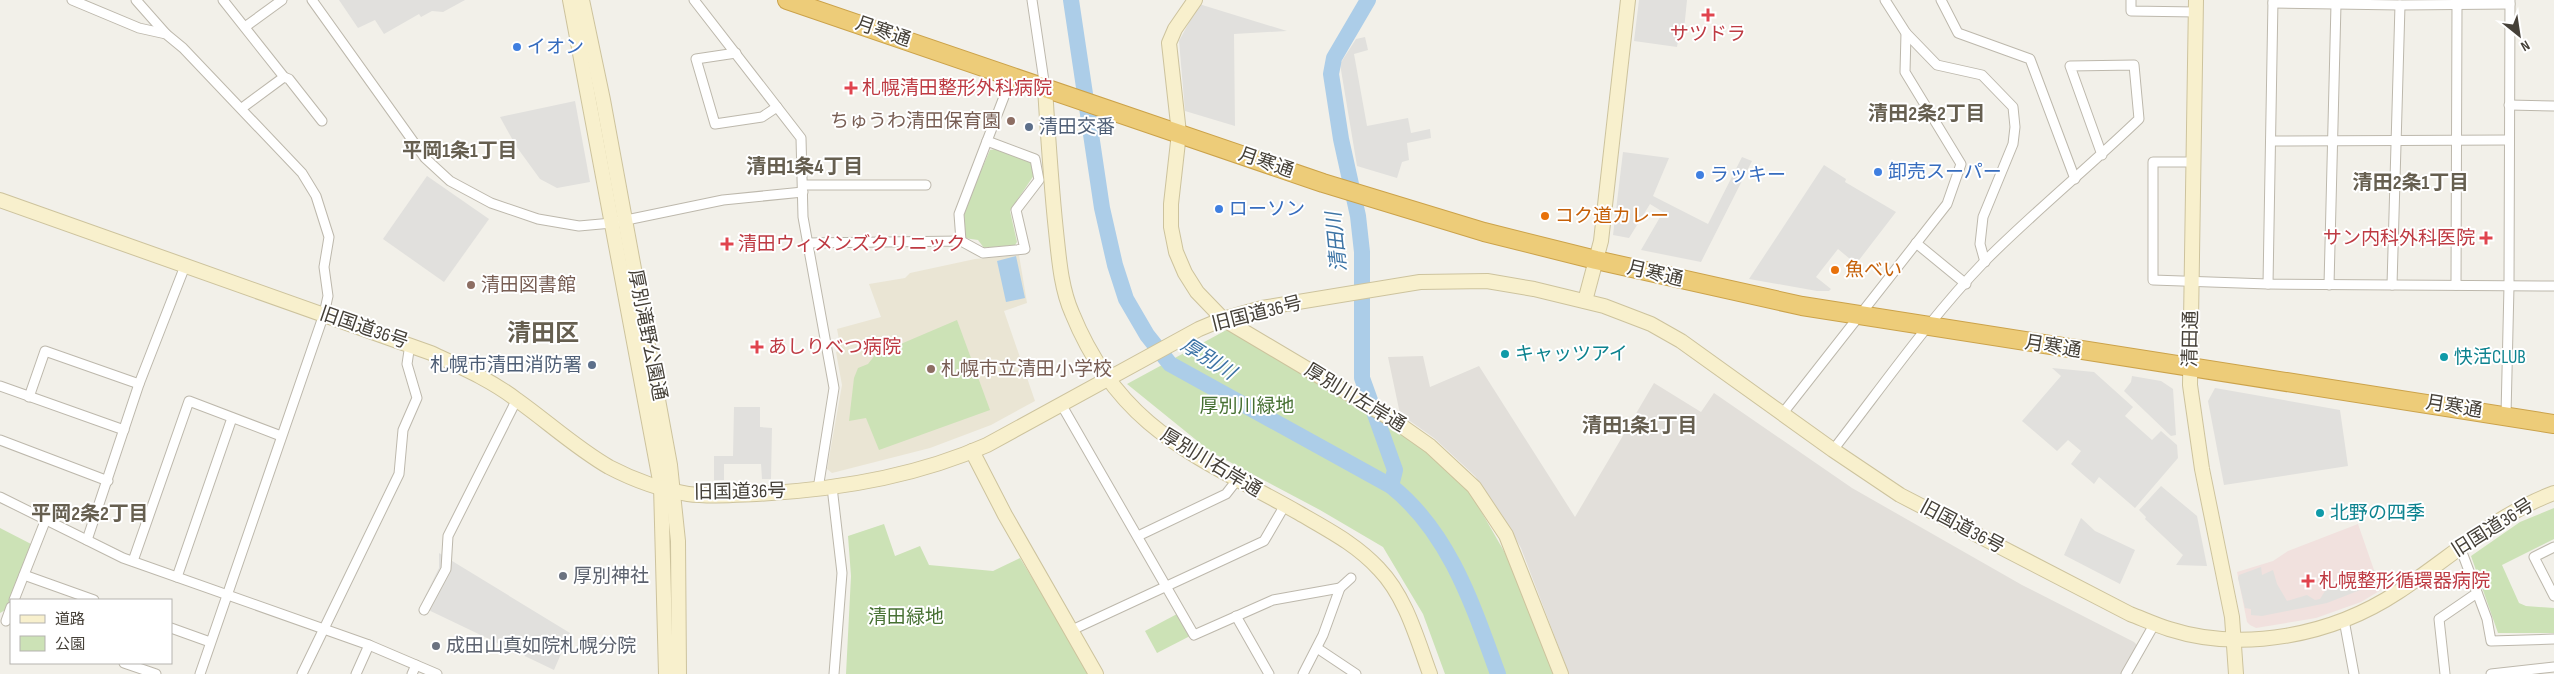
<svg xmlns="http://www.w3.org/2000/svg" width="2554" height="674" font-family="'Sofia Sans Condensed','Noto Sans JP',sans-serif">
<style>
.industrial{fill:#e2dfda}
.education{fill:#eae5d4}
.medical{fill:#f1e1de}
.green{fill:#cce2b6}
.parking{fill:#e1e0dd}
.water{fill:#accde8}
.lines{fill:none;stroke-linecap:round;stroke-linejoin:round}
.river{stroke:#accde8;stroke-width:16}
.street-casing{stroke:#bdb8ac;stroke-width:11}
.secondary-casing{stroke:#cdc39d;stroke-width:16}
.highway-casing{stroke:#cba24a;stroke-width:20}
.street{stroke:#fff;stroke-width:9}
.secondary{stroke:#f8f0cd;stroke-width:14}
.highway{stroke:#edcc79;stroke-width:18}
.health-dot{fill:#e0444e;stroke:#fff;stroke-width:2}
.shop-dot{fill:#3f7fe0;stroke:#fff;stroke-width:2}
.education-dot{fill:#8d6e63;stroke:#fff;stroke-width:2}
.service-dot{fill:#5c6f8a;stroke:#fff;stroke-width:2}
.food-dot{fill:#e8710a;stroke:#fff;stroke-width:2}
.culture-dot{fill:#0f9aa8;stroke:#fff;stroke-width:2}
.worship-dot{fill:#6b7280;stroke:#fff;stroke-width:2}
.labels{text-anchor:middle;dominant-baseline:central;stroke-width:4;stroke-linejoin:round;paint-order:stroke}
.street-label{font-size:19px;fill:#454038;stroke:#fff}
.health-label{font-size:19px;fill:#be3a42;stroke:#fff;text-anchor:start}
.shop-label{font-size:19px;fill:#366cbe;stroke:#fff;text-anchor:start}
.education-label{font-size:19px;fill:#785e54;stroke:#fff;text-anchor:start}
.service-label{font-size:19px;fill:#4e5e75;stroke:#fff;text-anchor:start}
.food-label{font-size:19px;fill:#c56008;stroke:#fff;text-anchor:start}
.culture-label{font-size:19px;fill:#0d838f;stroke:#fff;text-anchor:start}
.park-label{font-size:19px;fill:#467032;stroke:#fff}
.worship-label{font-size:19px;fill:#5b616d;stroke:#fff;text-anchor:start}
.neighbourhood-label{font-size:20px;font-weight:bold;fill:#665f50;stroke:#fff}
.water-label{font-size:20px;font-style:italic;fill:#3d74a5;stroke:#fff}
.district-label{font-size:24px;font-weight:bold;fill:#665f50;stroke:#fff}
</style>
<rect width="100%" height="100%" fill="#f2f0e9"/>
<path class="industrial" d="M1423,356L1430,387L1479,366L1575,517L1654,383L1701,412L1714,393L1852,488L2022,585L2134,642L2138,646L2121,674H1569L1521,548L1502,515L1475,476L1434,438L1400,414L1388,357Z"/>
<path class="education" d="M1019,255L1027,303L1004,311L1035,401L991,425L930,448L832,473L827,469L842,385L836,352L841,350L837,329L881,317L869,284L905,278L910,273L975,259Z"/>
<path class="medical" d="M2358,524L2381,590L2361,602L2316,618L2256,628L2250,625L2247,622L2237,572L2273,561L2288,551Z"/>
<g class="green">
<path d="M996,149L1032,162L1034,175L1010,211L1017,242L1015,245L984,248L978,240L964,238L963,212L990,150Z"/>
<path d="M957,320L990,410L879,450L866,418L849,421L854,378L858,368L868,364L875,355Z"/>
<path d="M1230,328L1416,441L1470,492L1524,586L1557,674H1445L1423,614L1383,547L1320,510L1211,452L1127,384Z"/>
<path d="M2554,508V539L2502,565L2519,603L2526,606L2554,608V633H2498L2471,556L2520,522Z"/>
<path d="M884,524L895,556L920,546L929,565L993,571L1020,558L1091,674H846L851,576L848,536Z"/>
<path d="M0,528L33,545L7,609L0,613Z"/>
<path d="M1177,614L1190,636L1157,653L1145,631Z"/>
</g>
<g class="parking">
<path d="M339,0H465L443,12L432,11L421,17L419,14L384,34L375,20L358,28Z"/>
<path d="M1639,0H1687L1684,30H1680L1677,47L1634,41Z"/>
<path d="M1199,4L1287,31L1234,34L1235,126L1185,111L1179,41Z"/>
<path d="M1365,37L1368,50L1354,54L1367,126L1408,118L1411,133L1430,129L1431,138L1407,143L1409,160L1402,162L1397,178L1357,166L1340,64L1356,39Z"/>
<path d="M575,101L590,182L557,188L540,179L516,146L500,117Z"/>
<path d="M1623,152L1669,158L1653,196L1708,224L1742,157L1752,161L1701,262L1641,250L1663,212L1650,204L1629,238L1613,235Z"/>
<path d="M1824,165L1846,179L1845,182L1896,212L1856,264L1838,249L1816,277L1831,289L1829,291H1817L1749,279Z"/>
<path d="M427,176L489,219L444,282L383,239Z"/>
<path d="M2052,368L2094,372L2133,407L2125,416L2152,440L2161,431L2177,445L2178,458L2135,508L2099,477L2094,484L2071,464L2081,451L2068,440L2057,451L2022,421L2061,376Z"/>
<path d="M2132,376L2161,381L2173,389L2176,435L2171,436L2124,391L2131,382Z"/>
<path d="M2215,388L2340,410L2348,466L2224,485L2208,401Z"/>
<path d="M734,407H760V427L772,428L771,479H762L761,464H724V480H714V456H733Z"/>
<path d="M2161,486L2197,516L2207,566L2176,565L2183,555L2145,519L2146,517L2139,510Z"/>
<path d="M2081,518L2095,531L2135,550L2120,584L2064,555Z"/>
<path d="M439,553L570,633L554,670L420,606L439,568Z"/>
<path d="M2261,567L2262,575L2273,570L2277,584L2287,601L2307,595L2315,600L2320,599L2325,591L2330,589L2329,585L2366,571L2375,573L2378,583L2327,603L2262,616L2251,615V609L2245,608L2238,578L2239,575Z"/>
</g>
<path class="water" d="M1016,256L1025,298L1006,302L997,261Z"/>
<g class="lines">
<g class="river">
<path d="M1071,0L1102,208L1115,265L1126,299L1147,335L1170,364L1391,486C1450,533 1473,606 1498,674"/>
<path d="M1368,0L1334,58L1331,74L1341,139L1358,216L1362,252V378L1395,470L1391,486"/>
</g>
<g class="street-casing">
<g id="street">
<path d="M72,0L139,28L166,34L183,48L302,173L316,196L329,237L324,267L328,296L324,314L200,674"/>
<path d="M136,0L166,34"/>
<path d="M223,0L284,77L289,79L322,121"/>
<path d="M312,0L425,158L450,181L491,203L538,219L579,226L612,223L723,200L803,192"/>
<path d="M694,0L801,138L803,217L834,388L818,489"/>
<path d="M1032,0L1045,88"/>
<path d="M1941,0L1958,33L2030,59L2075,179"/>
<path d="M2131,0V11L2196,12"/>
<path d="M2273,3L2400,5L2510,4"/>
<path d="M245,27L282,0"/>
<path d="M1906,33L1937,65L1982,75L2013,107L2015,127L2013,144L1983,217L1980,244L1985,262"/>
<path d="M736,53L696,59L715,124L762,117L777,107"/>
<path d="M2509,105L2554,106"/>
<path d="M242,108L284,77"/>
<path d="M2271,141L2508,140"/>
<path d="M2194,162H2153V280L2268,284L2554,286"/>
<path d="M803,185H926"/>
<path d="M961,241L959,214L987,141"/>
<path d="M807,243L961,241L983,253L1025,249L1016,210L1039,180L1035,159L987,141L1012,76"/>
<path d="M1916,243L1966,284"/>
<path d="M2268,284L2273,0"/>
<path d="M2329,285L2336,4"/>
<path d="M2392,285L2400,5"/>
<path d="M2456,285L2457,3"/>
<path d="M0,386L124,430"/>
<path d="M29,397L45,351L139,384"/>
<path d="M1061,404L1194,635L1273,600L1340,588"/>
<path d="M1783,413L1947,204L1961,164L1905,72L1906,33L1885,0"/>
<path d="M2506,415L2509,286L2510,0"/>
<path d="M0,440L108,481"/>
<path d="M1833,450C1882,387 1929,319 1985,261C2034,212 2089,167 2139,119L2134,65L2070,66L2102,155"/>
<path d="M832,487L842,573L834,674"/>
<path d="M0,497L123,558L369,645L437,674"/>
<path d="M1138,536L1226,494L1237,480"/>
<path d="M87,540L139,384L185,266"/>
<path d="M2460,547L2487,619L2491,641L2554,639"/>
<path d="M2554,547L2534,557L2554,596"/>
<path d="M133,561L189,401L281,436"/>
<path d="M24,575L94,600"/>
<path d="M177,577L232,418"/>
<path d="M14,600L46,519"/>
<path d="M424,610L446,569L448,536L517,399"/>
<path d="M1236,616L1269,674"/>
<path d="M2344,620L2354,674"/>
<path d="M6,621L11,607"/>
<path d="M171,628L210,642"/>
<path d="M1072,630L1264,541L1285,505"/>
<path d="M1317,648L1356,674"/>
<path d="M124,663L156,674"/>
<path d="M302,674L399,474L403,430L417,398L407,364L410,344"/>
<path d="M356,674L369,645"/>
<path d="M412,674L416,665"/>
<path d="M1303,674L1323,635L1340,588L1351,578"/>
<path d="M2126,674L2155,623"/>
<path d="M2445,674L2439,619L2477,593"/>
<path d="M2491,674L2554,667"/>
</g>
</g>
<g class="secondary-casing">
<g id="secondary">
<path d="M570,0L661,486L666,674"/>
<path d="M582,0L603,100L670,465L678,541L679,674"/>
<path d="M1195,0L1175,29L1169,43L1179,133L1171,204V227L1176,252L1185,273L1197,292L1223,319L1393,420L1430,446L1474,487L1506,535L1561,674"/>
<path d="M2196,0L2190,385L2202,469L2232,617L2236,674"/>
<path d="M1045,88C1048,136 1051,184 1056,231C1059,259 1061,288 1072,313C1120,431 1198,456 1299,513C1328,530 1356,544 1379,569C1406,597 1417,639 1430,674"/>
<path d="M0,200L431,353C461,367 491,380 517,400C548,422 576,448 609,467C632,479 662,490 688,494C710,497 733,495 756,494C835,490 915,477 987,445L1199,329L1223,319L1262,308L1420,282L1487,281L1534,289L1604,306L1651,324L1681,341L1833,450L1900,495L2130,614C2143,619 2156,625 2169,629C2244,653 2333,635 2398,592C2450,558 2495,515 2554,493"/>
<path d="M1585,301L1601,241L1628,0"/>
<path d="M972,451L1005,515L1096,674"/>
</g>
</g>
<g class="highway-casing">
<path id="highway" d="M787,0L1323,183L1484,232L1596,260L1802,306L2554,424"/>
</g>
<use href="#street" class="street"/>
<use href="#secondary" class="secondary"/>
<use href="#highway" class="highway"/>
</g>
<g class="health-dot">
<path d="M1705.5 7.5h5v5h5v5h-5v5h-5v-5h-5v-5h5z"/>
<path d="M848.5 80.5h5v5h5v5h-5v5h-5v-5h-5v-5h5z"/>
<path d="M2483.5 230.5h5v5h5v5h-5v5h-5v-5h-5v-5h5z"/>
<path d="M724.5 236.5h5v5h5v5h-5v5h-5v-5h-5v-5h5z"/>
<path d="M754.5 339.5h5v5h5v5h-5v5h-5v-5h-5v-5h5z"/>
<path d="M2305.5 573.5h5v5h5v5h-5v5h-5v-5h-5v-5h5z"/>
</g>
<g class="shop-dot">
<circle cx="517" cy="47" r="5"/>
<circle cx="1878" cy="172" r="5"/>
<circle cx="1700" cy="175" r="5"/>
<circle cx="1219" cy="209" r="5"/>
</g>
<g class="education-dot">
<circle cx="1011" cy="121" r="5"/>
<circle cx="471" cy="285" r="5"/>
<circle cx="931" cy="369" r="5"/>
</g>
<g class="service-dot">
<circle cx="1029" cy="127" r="5"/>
<circle cx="592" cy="365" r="5"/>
</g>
<g class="food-dot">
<circle cx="1545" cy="216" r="5"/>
<circle cx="1835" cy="270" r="5"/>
</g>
<g class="culture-dot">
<circle cx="1505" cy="354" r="5"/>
<circle cx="2444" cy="357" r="5"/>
<circle cx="2320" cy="513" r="5"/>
</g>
<g class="worship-dot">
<circle cx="563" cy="576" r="5"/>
<circle cx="436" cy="646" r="5"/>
</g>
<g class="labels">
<g class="street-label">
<text transform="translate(883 32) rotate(19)">月寒通</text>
<text transform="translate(1266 163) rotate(19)">月寒通</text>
<text transform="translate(1655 274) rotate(13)">月寒通</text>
<text transform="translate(1257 314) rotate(-14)">旧国道36号</text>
<text transform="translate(364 328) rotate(19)">旧国道36号</text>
<text transform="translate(647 335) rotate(79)">厚別滝野公園通</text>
<text transform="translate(2191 339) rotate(-89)">清田通</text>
<text transform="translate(2053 347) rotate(9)">月寒通</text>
<text transform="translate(1355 398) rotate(31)">厚別川左岸通</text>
<text transform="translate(2454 407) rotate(9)">月寒通</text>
<text transform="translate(1211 463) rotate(31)">厚別川右岸通</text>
<text transform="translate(740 492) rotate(-1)">旧国道36号</text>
<text transform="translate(1962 527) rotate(28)">旧国道36号</text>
<text transform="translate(2493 528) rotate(-32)">旧国道36号</text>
</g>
<g class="health-label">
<text x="1708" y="34" text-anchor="middle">サツドラ</text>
<text x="862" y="88">札幌清田整形外科病院</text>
<text x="2475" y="238" text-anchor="end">サン内科外科医院</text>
<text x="738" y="244">清田ウィメンズクリニック</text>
<text x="768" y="347">あしりべつ病院</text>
<text x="2319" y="581">札幌整形循環器病院</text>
</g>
<g class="shop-label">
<text x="527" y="47">イオン</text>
<text x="1888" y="172">卸売スーパー</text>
<text x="1710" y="175">ラッキー</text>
<text x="1229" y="209">ローソン</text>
</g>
<g class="education-label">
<text x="1001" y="121" text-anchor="end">ちゅうわ清田保育園</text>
<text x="481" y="285">清田図書館</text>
<text x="941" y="369">札幌市立清田小学校</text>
</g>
<g class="service-label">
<text x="1039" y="127">清田交番</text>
<text x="582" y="365" text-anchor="end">札幌市清田消防署</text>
</g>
<g class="food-label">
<text x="1555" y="216">コク道カレー</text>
<text x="1845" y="270">魚べい</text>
</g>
<g class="culture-label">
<text x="1515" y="354">キャッツアイ</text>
<text x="2454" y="357">快活CLUB</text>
<text x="2330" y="513">北野の四季</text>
</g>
<g class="park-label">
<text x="1247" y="406">厚別川緑地</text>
<text x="906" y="617">清田緑地</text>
</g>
<g class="worship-label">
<text x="573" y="576">厚別神社</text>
<text x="446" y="646">成田山真如院札幌分院</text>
</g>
<g class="neighbourhood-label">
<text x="1927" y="114">清田2条2丁目</text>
<text x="460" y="151">平岡1条1丁目</text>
<text x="805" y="167">清田1条4丁目</text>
<text x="2411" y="183">清田2条1丁目</text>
<text x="1640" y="426">清田1条1丁目</text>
<text x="90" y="514">平岡2条2丁目</text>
</g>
<g class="water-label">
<text transform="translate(1337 242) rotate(-96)">清田川</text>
<text transform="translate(1208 359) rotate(32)">厚別川</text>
</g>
<g class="district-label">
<text x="543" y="333">清田区</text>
</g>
</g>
<rect x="10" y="599" width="162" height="65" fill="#ffffff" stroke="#b5b3af"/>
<rect x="20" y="615" width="25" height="8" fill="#f8f0cd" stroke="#b5b3af"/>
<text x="55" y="624" font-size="15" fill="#454038">道路</text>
<rect x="20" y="636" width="25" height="15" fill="#cce2b6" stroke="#b5b3af"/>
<text x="55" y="649" font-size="15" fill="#454038">公園</text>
<g transform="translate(2519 35) rotate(150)" stroke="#ffffff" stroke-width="4" paint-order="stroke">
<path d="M0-4L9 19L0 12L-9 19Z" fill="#454038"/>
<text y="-8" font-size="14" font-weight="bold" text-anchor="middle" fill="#454038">N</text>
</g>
</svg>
